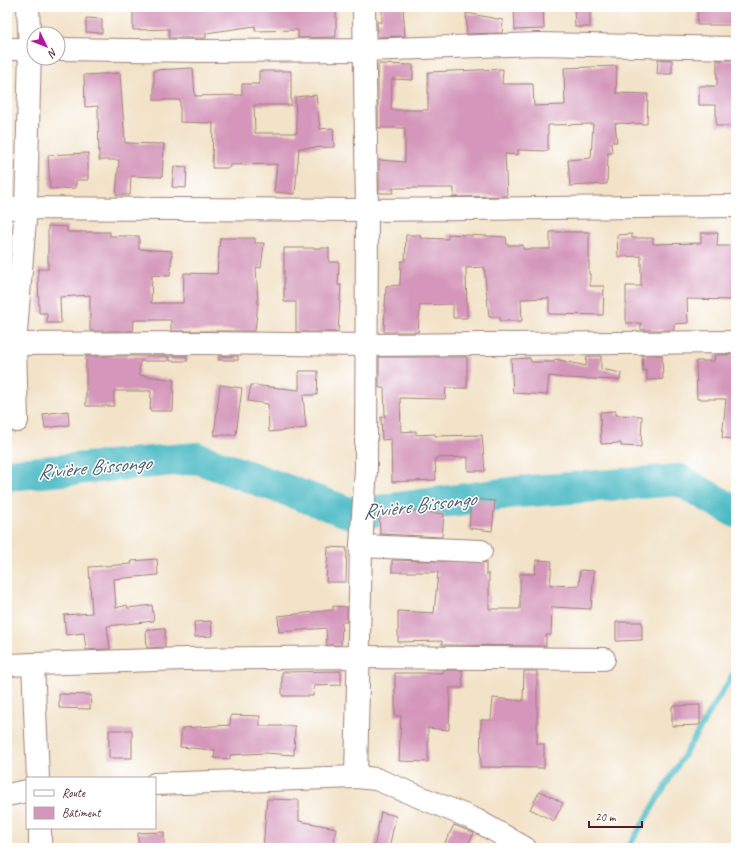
<svg xmlns="http://www.w3.org/2000/svg" width="743" height="855" font-family="Caveat,sans-serif">
<style>
.lines{fill:none;stroke-linecap:round;stroke-linejoin:round}
.stream{stroke:#4cbac5;stroke-width:5.5}
.river{stroke:#4cbac5;stroke-width:32}
.building{fill:#d496ba}
.minor-casing{stroke:#9e8079;stroke-width:24}
.minor{stroke:#fff;stroke-width:22}
.labels{text-anchor:middle;dominant-baseline:central;stroke-width:3;stroke-linejoin:round;paint-order:stroke}
.water-label{font-size:21px;font-style:italic;fill:#4b5d69;stroke:#fff}
</style>
<rect width="100%" height="100%" fill="#fff"/>
<filter id="ink" filterUnits="userSpaceOnUse"><feTurbulence type="fractalNoise" baseFrequency=".025" numOctaves="2"/><feDisplacementMap in="SourceGraphic" scale="8" xChannelSelector="R" yChannelSelector="G"/><feConvolveMatrix kernelMatrix="1 2 1 2 8 2 1 2 1" color-interpolation-filters="sRGB"/></filter>
<filter id="wash" filterUnits="userSpaceOnUse"><feTurbulence type="fractalNoise" baseFrequency=".012" numOctaves="4" result="noise"/><feDisplacementMap in="SourceGraphic" scale="16" xChannelSelector="R" yChannelSelector="G"/><feGaussianBlur stdDeviation="0.9" result="paint"/><feColorMatrix in="noise" values="0 0 0 0 0 0 0 0 0 0 0 0 0 0 0 0 0 1.4 0 .05"/><feComposite in="paint" operator="in"/></filter>
<g filter="url(#wash)">
<rect width="100%" height="100%" fill="#f2e2c7"/>
<g class="lines">
<path class="stream" d="M628,848L736,669"/>
<path class="river" d="M7,475L197,458L353,514L517,492L679,480L736,512"/>
</g>
<g id="blocks">
<g class="building">
<path d="M133,7H336V37L298,38V30L255,31V26L206,33V38H169V29L133,30Z"/>
<path d="M382,7H403L405,36L378,37L377,22H382Z"/>
<path d="M514,7H543L544,29L515,30Z"/>
<path d="M574,7H590V27H575Z"/>
<path d="M698,7H736V25H697Z"/>
<path d="M466,13L503,20L502,33L467,34Z"/>
<path d="M86,18L102,19V33L86,32Z"/>
<path d="M658,59L672,60V74H657Z"/>
<path d="M717,60H736V126H716V105H699V86H717Z"/>
<path d="M378,64L413,65V80L392,79L391,110H428V72L503,69L502,84H533L534,106L565,105L564,68L617,66L616,93L648,94L647,124L615,123L617,142H611L612,153H608L607,184L570,186L568,160L591,158L593,124L548,125V151L518,150V155L505,154L507,196L454,197V188H393V193H379V160L405,162V128H378Z"/>
<path d="M193,68L195,96L242,95V84H259V71H291V105H254L255,133H297L295,97L316,95L320,129L333,128L334,147L299,148L295,194L274,192L277,164L230,165V168H212L213,123L180,122V100H154V70Z"/>
<path d="M120,73L125,143L164,144L162,177L131,176L130,195H116L119,160H99L98,106L85,107L84,75Z"/>
<path d="M88,153V180H76V188L50,189L48,155Z"/>
<path d="M174,166L187,167L186,188L172,187Z"/>
<path d="M48,226L67,227V232H110V236H139V249L172,251L170,276L152,275L151,303H183L184,273L217,274L220,238H255V243H264L261,268L256,267L258,303L255,331H171V320H134L133,331H90V295L60,297L61,323H47V313H39L38,269H48Z"/>
<path d="M550,232H589V274H590V286H604L603,315L549,314V298L521,299L522,321H500V317H489L484,267L466,268L467,318H453V304L420,305L418,332H384L386,286L400,285L401,261H405L406,235H420V238L448,239V234L506,237L507,245H523V249H550Z"/>
<path d="M701,233H718L717,246H734L736,300L687,299L688,323L674,324V330H641V323H626V286H641V256L618,257L617,235L632,234V238H653V244L701,243Z"/>
<path d="M284,248H329V262H339L338,285H341L338,332H296V302H284Z"/>
<path d="M736,354V439L722,438L726,399H697L696,361H714L715,355Z"/>
<path d="M642,355H662L663,379L647,380L646,370L643,371Z"/>
<path d="M86,356H168V361H140L139,375L174,380L173,411H150L151,391H114V406H86Z"/>
<rect x="170" y="356" width="17" height="5"/>
<rect x="219" y="356" width="19" height="4"/>
<path d="M587,356H601V369L621,373L620,380L564,378L549,376L547,395L513,393L511,359L530,358L531,362H554L555,359L586,366Z"/>
<path d="M379,357H467V388H446L445,399L400,398L401,432L416,431V435L435,434V436L482,435L485,471H468V457L435,458L436,480L392,482L391,439L382,440L381,417H385L384,388H379Z"/>
<path d="M299,371H318L317,395H303L306,428L269,432L268,404L248,401L251,385L299,390Z"/>
<path d="M220,385L242,388L236,435H214Z"/>
<path d="M68,411L69,425L45,428L43,414Z"/>
<path d="M616,411V415L642,416L641,447L621,446V443L601,444L600,412Z"/>
<path d="M475,499L495,501L492,531L469,528L471,501H475Z"/>
<path d="M406,510L444,514L442,537L380,534L379,513Z"/>
<path d="M328,547L347,548L346,582H326Z"/>
<path d="M157,559L158,575L114,579L116,608L127,605L128,608L152,605L154,621L107,626L110,649L86,650L84,633L66,635L64,615L92,613L89,567L132,564L131,561Z"/>
<path d="M392,560L486,562V574H489V609H520V574H535L536,560L552,561L550,585L579,586L580,570L594,571L591,609L552,607L551,635H546V646L442,645V641L398,642V611L434,613L438,572H392Z"/>
<path d="M333,606L347,607V622H342L341,645H327L326,628L279,632L278,616L333,610Z"/>
<path d="M211,621L212,636L195,637L194,622Z"/>
<path d="M616,622H642V640L616,641Z"/>
<path d="M161,628L165,629V647L147,648L146,630Z"/>
<path d="M443,670H462L463,688H450L449,730L428,728V762L399,761L401,716H395V673H443Z"/>
<path d="M341,671V685L314,686L313,696H282V672Z"/>
<path d="M524,671H537V744H544V768L480,767L481,720H491L493,698L523,701Z"/>
<path d="M59,694L91,695L90,709L59,708Z"/>
<path d="M700,705V725L672,726V706Z"/>
<path d="M231,715L260,716V726H295L294,755L265,753L230,755V759L214,758L215,750L180,747L182,728L230,725Z"/>
<rect x="109" y="730" width="23" height="28"/>
<path d="M540,791L563,803L554,821L530,809Z"/>
<path d="M267,799L299,800V821L336,828L333,847L324,846V848H263Z"/>
<path d="M381,812L396,816L389,848H374Z"/>
<path d="M454,825L474,833L466,848H442Z"/>
<path d="M164,832V848H138V833Z"/>
</g>
</g>
</g>
<g filter="url(#ink)">
<use href="#blocks" fill-opacity="0" stroke="#9e8079" stroke-width="1"/>
<g class="lines">
<g class="minor-casing">
<g id="minor">
<path d="M7,49H34"/>
<path d="M58,49L199,51L364,50L539,44L736,48"/>
<path d="M7,208L367,210L736,206"/>
<path d="M7,344L201,343L367,345L736,342"/>
<path d="M17,421L15,344L26,208L30,49L28,7"/>
<path d="M361,546L481,551"/>
<path d="M33,664L38,778"/>
<path d="M7,665L184,659L358,657L604,659"/>
<path d="M356,777L361,546L366,469L367,210L364,7"/>
<path d="M155,784L356,777L376,779L476,820L525,848"/>
<path d="M7,795L27,791"/>
<path d="M40,828V848"/>
</g>
</g>
<use href="#minor" class="minor"/>
</g>
</g>
<g class="labels">
<g class="water-label">
<text transform="translate(94 467) rotate(-5)">Rivière Bissongo</text>
<text transform="translate(419 505) rotate(-7)">Rivière Bissongo</text>
</g>
</g>
<rect width="743" height="855" fill="none" stroke="#fff" stroke-width="24"/>
<rect x="26" y="777" width="130" height="52" fill="#ffffff" stroke="#b7a5aa"/>
<rect x="34" y="790" width="20" height="6" fill="#ffffff" stroke="#b7a5aa"/>
<text x="62" y="797" font-size="12" fill="#4a1f2b">Route</text>
<rect x="34" y="807" width="20" height="12" fill="#d496ba" stroke="#b7a5aa"/>
<text x="62" y="817" font-size="12" fill="#4a1f2b">Bâtiment</text>
<g transform="translate(46 46) rotate(133)"><circle r="19" fill="#ffffff" stroke="#b7a5aa"/>
<path d="M0-3L7 15L0 10L-7 15Z" fill="#b5179e"/>
<text y="-6" font-size="11" font-weight="bold" text-anchor="middle" fill="#4a1f2b">N</text>
</g>
<path d="M589 821v6h53v-6" fill="none" stroke="#4a1f2b" stroke-width="2"/>
<text x="595" y="821" font-size="12" fill="#4a1f2b" stroke="#ffffff" stroke-width="3" paint-order="stroke">20 m</text>
</svg>
